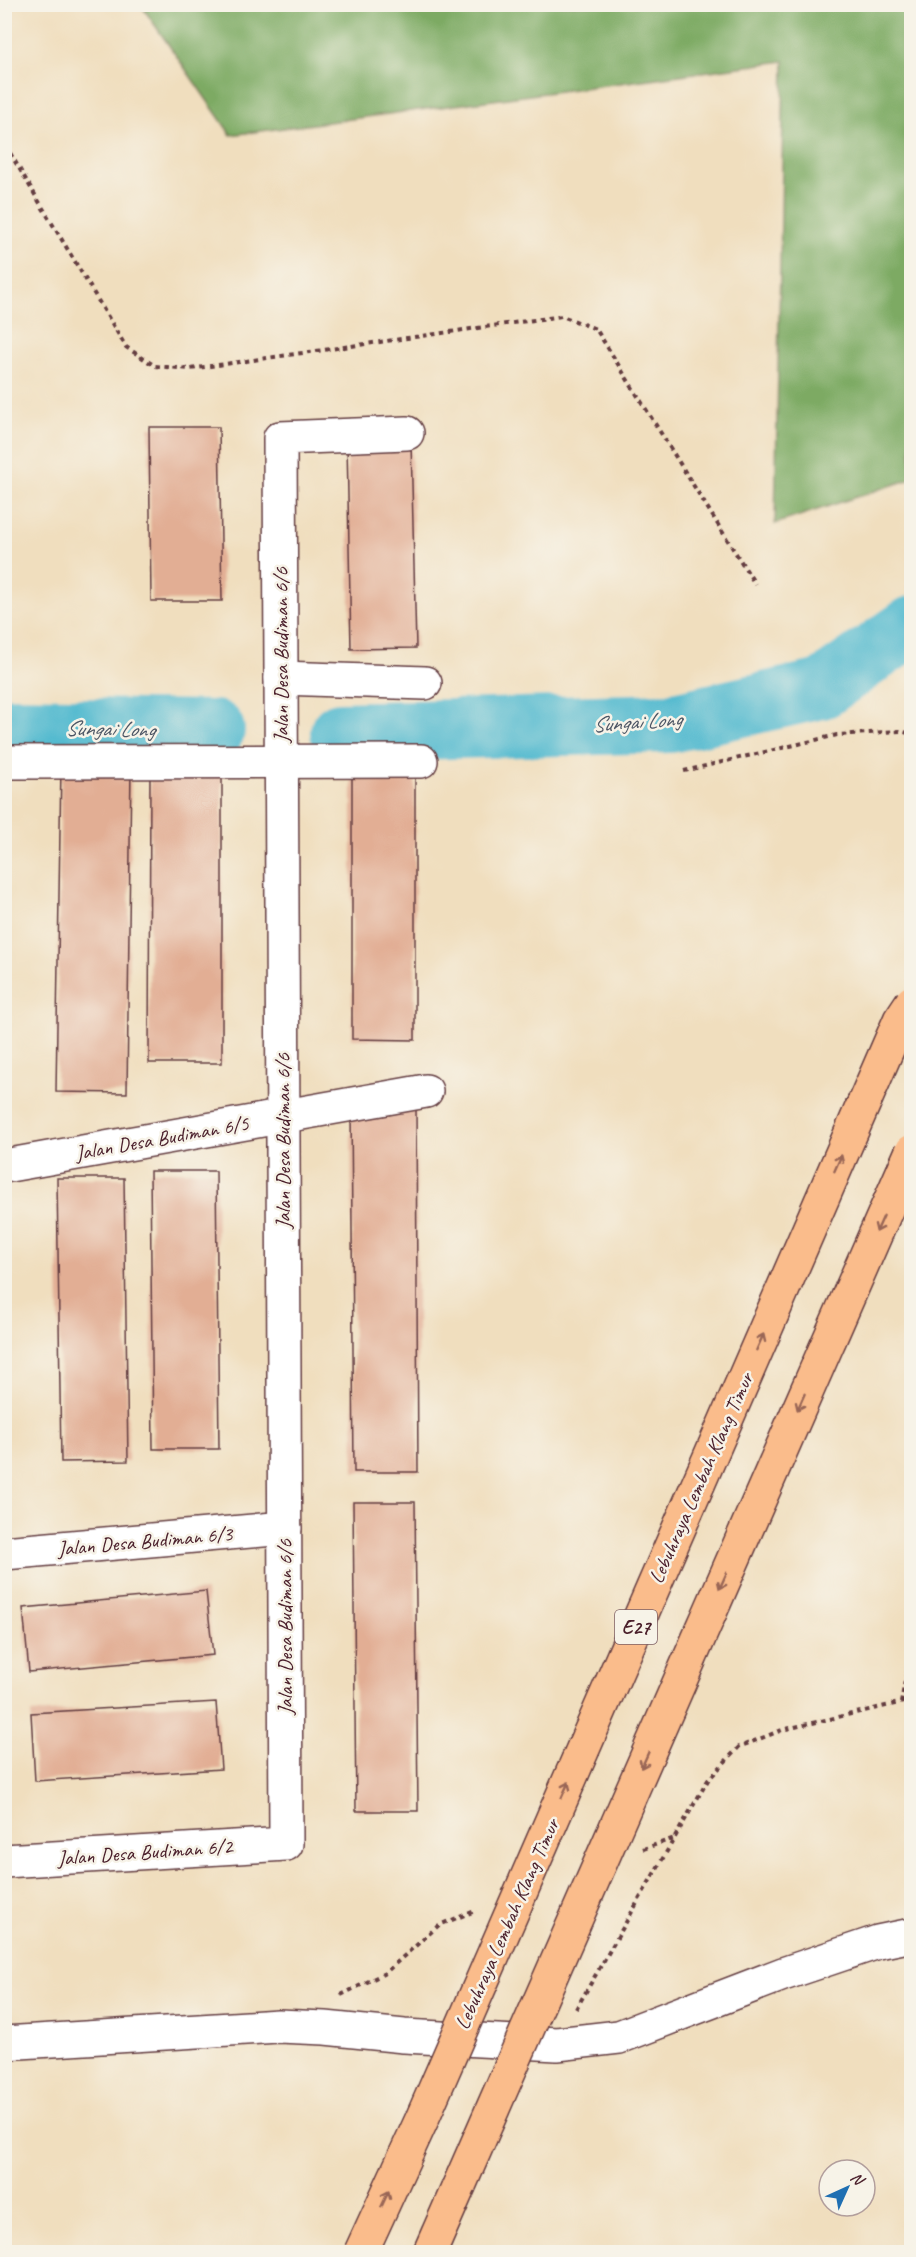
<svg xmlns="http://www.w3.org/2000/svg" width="916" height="2257" font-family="Caveat,sans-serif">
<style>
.forest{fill:#7daa63;stroke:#646447;stroke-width:1.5}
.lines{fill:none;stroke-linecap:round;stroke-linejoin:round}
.river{stroke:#51b9cf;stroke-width:60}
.building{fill:#e2ae94}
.minor-casing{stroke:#633c41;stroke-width:36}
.path{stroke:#633c41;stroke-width:4;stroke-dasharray:4.5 4.5;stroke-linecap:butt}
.minor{stroke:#fff;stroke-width:33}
.highway-bridge-casing{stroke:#633c41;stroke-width:36;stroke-linecap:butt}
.highway-bridge{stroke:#fabc8b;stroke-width:33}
.oneway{stroke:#996656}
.labels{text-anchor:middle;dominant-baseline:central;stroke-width:5;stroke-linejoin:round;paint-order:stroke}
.shield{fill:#f7f3e8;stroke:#7e5f64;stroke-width:1.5}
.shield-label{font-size:20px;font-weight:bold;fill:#4a1f2b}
.street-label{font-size:21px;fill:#4a1f2b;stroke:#f7f3e8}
.water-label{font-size:22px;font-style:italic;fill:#4c5564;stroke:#f7f3e8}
</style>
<rect width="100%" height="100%" fill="#f7f3e8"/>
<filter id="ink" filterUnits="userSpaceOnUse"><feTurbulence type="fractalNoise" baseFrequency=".0167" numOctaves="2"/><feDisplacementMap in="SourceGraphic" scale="12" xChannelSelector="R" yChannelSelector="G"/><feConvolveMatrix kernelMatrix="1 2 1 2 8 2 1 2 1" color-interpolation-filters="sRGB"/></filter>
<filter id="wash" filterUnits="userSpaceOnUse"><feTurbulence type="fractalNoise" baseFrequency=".008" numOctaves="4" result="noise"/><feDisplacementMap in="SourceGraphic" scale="24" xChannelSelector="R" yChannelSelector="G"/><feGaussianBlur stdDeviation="1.35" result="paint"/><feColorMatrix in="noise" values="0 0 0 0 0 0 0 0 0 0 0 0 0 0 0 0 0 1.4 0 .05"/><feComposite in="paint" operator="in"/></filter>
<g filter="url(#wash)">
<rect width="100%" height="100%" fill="#f0debe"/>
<path class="forest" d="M141,5H911V479L775,524L784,61L231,135Z"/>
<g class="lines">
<g class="river">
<path d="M4,727L215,730"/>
<path d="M340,732L670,723L822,689L912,626"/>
</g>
</g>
<g id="blocks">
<g class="building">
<path d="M149,427H219L222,601H151Z"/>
<path d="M411,442L416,648L351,649L347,444Z"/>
<path d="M61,764L131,765L127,1093L56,1092Z"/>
<path d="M150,767H222V1063H149Z"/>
<path d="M352,770L415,771V1040L352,1039Z"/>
<path d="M351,1107H416L418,1472H354Z"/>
<path d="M150,1171H216L219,1449H153Z"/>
<path d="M57,1178H124L128,1461L61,1462Z"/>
<path d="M353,1502H415L418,1811H356Z"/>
<path d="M206,1591L213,1655L29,1672L23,1608Z"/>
<path d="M216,1702L221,1769L35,1781L31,1713Z"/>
</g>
</g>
</g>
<g filter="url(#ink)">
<use href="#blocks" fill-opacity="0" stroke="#633c41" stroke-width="1.5"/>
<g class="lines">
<g class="minor-casing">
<g id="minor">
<path d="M281,678L425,683"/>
<path d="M4,762L421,761"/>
<path d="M4,1166L426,1091"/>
<path d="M4,1553L285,1528"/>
<path d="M4,1861L286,1844L280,438L407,433"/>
<path d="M4,2043L278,2026L325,2028L404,2036L557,2044L619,2037L783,1974L878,1942L912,1935"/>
</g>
</g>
<g class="path">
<path d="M4,148H7L126,347L155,366L190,369L562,316L596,329L755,584"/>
<path d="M684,771L837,735L900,731L912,734"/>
<path d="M901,1703L912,1642"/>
<path d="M643,1849L675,1838"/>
<path d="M341,1995L385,1973L439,1925L475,1911"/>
<path d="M576,2009L708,1780L739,1747L782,1730L912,1700"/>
</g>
<use href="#minor" class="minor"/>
<g class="highway-bridge-casing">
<g id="highway-bridge">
<path d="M361,2252L422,2119L900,1020L912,1002"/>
<path d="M430,2252L912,1151"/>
</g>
</g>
<use href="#highway-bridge" class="highway-bridge"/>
</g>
<defs><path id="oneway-shaft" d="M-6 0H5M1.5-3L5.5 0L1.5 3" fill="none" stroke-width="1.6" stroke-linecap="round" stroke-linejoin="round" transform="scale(1.5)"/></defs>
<g class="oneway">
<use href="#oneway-shaft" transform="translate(838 1163) rotate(-66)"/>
<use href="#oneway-shaft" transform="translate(880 1224) rotate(114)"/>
<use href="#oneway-shaft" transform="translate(760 1342) rotate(-66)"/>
<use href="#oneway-shaft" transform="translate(801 1402) rotate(114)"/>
<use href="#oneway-shaft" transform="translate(723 1581) rotate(114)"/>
<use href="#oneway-shaft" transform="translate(645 1760) rotate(114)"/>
<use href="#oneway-shaft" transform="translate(565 1790) rotate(-66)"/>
<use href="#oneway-shaft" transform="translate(385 2199) rotate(-65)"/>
</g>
</g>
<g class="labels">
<rect class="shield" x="615" y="1610" width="42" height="34" rx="4.5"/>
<g class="shield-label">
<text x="636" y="1627">E27</text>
</g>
<g class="street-label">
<text transform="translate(281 655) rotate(-90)">Jalan Desa Budiman 6/6</text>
<text transform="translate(162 1138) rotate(-10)">Jalan Desa Budiman 6/5</text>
<text transform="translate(283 1141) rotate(-90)">Jalan Desa Budiman 6/6</text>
<text transform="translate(701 1478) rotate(-66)">Lebuhraya Lembah Klang Timur</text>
<text transform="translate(145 1541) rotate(-5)">Jalan Desa Budiman 6/3</text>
<text transform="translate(285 1627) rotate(-90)">Jalan Desa Budiman 6/6</text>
<text transform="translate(145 1852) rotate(-4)">Jalan Desa Budiman 6/2</text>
<text transform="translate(507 1924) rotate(-66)">Lebuhraya Lembah Klang Timur</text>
</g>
<g class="water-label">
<text transform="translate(637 722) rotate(-4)">Sungai Long</text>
<text transform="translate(110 729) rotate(1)">Sungai Long</text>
</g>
</g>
<rect width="916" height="2257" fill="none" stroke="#f7f3e8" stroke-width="24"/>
<g transform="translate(847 2188) rotate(45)"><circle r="28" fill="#f7f3e8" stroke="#b29e9c" stroke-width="1.5"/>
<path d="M0-4.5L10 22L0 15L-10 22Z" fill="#1f6fb2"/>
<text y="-9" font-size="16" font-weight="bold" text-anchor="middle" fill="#4a1f2b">N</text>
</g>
</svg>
